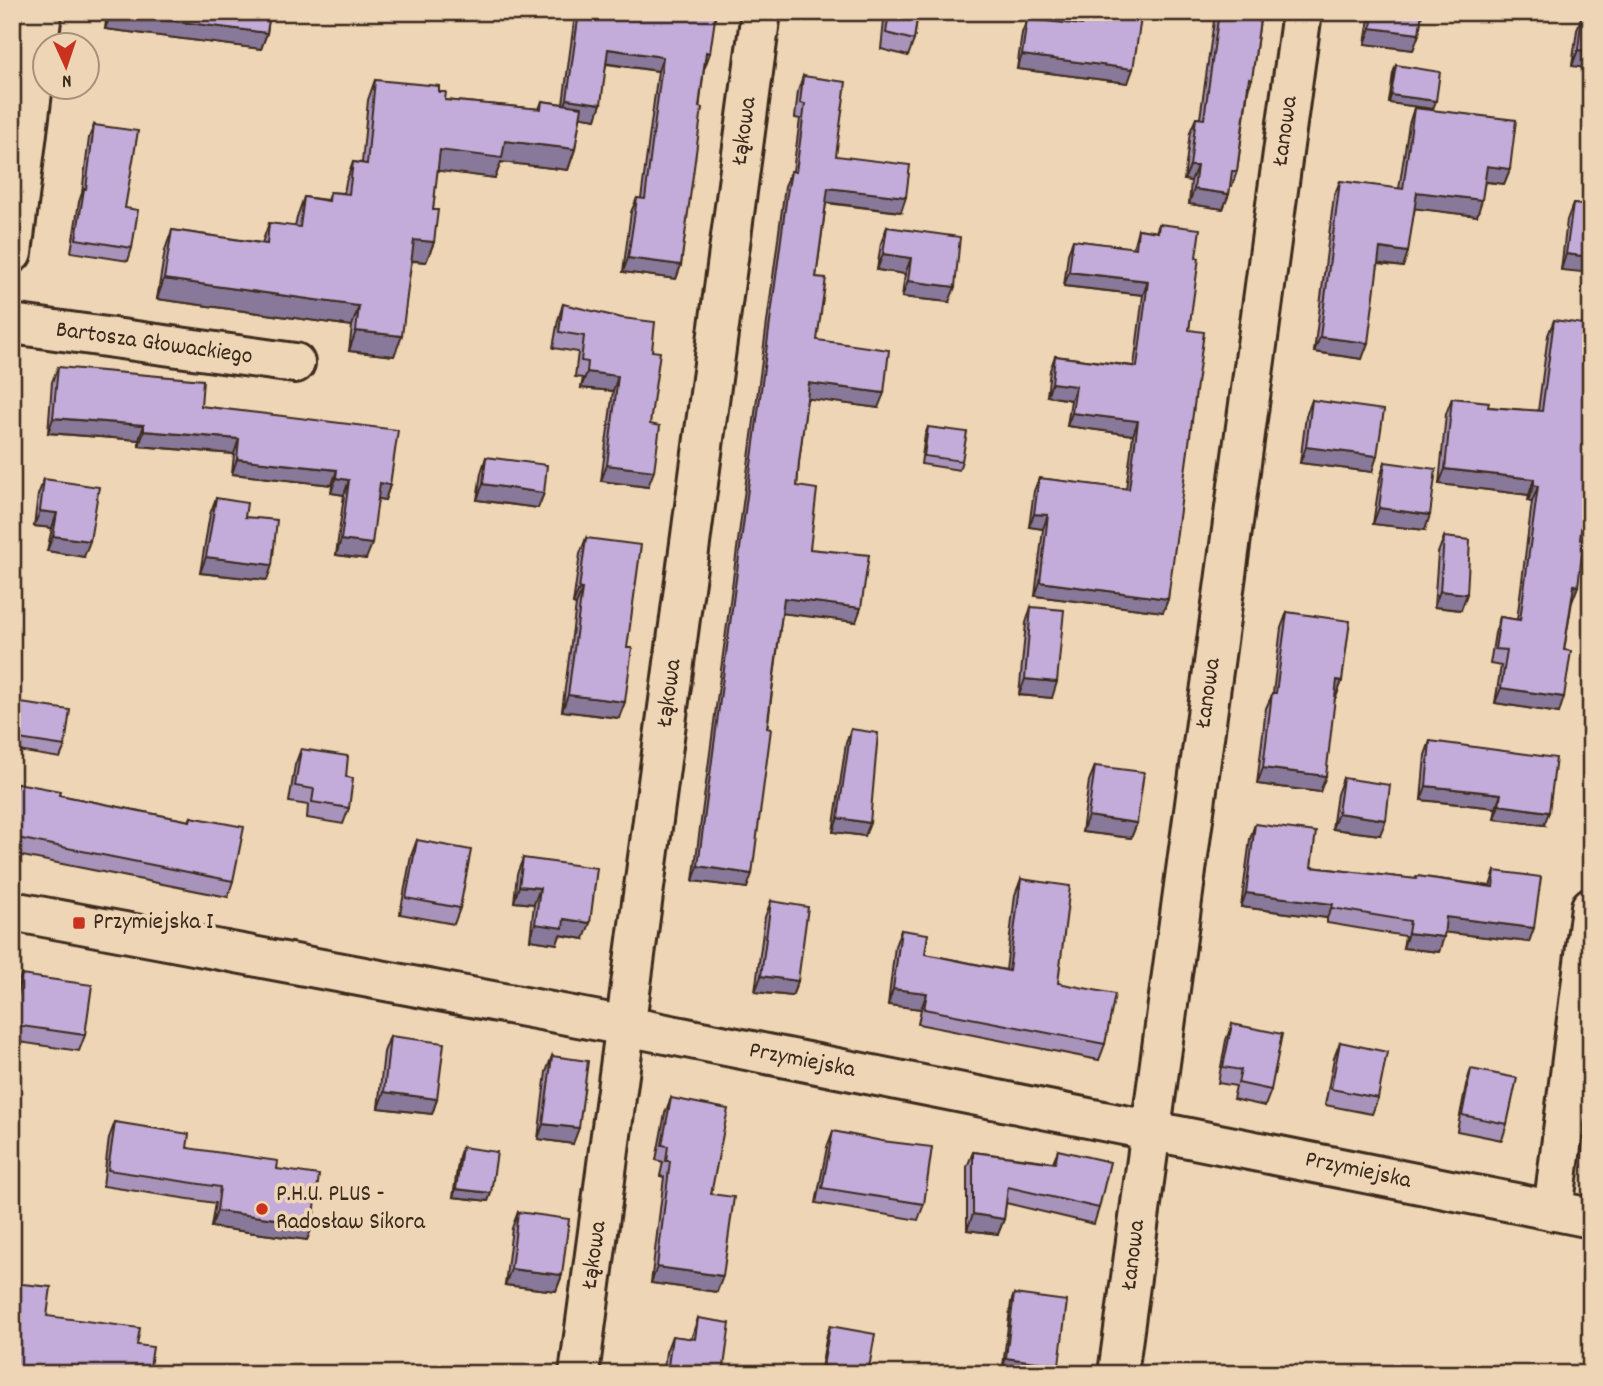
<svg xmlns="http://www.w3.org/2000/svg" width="1603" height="1386" font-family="Dekko,sans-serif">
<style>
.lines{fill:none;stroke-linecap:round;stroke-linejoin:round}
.minor-casing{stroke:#3b2a1e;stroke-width:44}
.minor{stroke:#eed5b5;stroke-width:38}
.wall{fill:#a893bb;stroke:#3b2a1e;stroke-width:2}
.shaded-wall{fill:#887899;stroke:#3b2a1e;stroke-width:2}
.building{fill:#c3abda;stroke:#3b2a1e;stroke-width:2}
.poi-dot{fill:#c8321e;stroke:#eed5b5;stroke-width:2.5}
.labels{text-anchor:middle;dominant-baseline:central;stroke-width:7;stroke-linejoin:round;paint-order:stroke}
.street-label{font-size:24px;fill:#3b2a1e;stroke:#eed5b5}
.poi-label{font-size:24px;fill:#3b2a1e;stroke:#eed5b5;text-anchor:start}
</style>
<rect width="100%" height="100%" fill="#eed5b5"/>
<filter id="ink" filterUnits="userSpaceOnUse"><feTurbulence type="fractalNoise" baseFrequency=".0143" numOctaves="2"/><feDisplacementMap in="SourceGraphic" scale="14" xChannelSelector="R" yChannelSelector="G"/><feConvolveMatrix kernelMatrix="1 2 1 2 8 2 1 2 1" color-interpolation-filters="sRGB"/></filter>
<g filter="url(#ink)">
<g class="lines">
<g class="minor-casing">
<g id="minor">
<path d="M12,253L42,12"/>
<path d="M12,324L295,363"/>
<path d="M12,911L626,1026L1591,1218"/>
<path d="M1553,1211L1591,907"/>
<path d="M579,1374L761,12"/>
<path d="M1118,1374L1302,12"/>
</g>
</g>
<use href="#minor" class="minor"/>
</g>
<g class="wall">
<path d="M107,12H270L267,33L261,49L105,29Z"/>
<path d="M578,12H716L704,67L681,265L676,279L623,272L631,212L637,198L641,199L658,71L606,64L596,119L580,116L575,149L568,170L501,162L495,178L437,170L433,210L434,242L426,262L412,261L394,356L349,351L352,326L157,299L165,250L172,230L262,243L269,223L295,227L297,217L304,197L327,200L330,192L344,193L346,182L353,162L362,163L368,100L375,80L439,92L445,100L539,109L542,101L563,104L574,22Z"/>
<path d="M885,12H918L914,40L908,56L881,49Z"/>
<path d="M1081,12H1142L1128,83L1017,69L1022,33L1027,19L1079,25Z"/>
<path d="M1203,12H1261L1252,79L1248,90L1237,171L1232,186H1230L1229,194L1223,209L1189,204L1191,181L1184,180L1190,132L1196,118H1200L1215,14Z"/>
<path d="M1370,12H1422L1419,34L1413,50L1365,44Z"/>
<path d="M1582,14L1591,15L1572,66L1577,30Z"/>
<path d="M1396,65L1433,109L1389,103L1393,73Z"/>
<path d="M803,76L836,156L901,212L826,203L816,277L817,340L878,408L807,398L799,462L797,486L810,549L856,622L782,613L747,888L693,881L782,209L785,186L791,171H793L800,119L795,118L798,91Z"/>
<path d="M1414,108L1510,169L1504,184L1485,182L1477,216L1415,208L1403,267L1378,264L1362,359L1314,352L1334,196L1340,181L1399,189L1409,124Z"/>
<path d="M94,125L125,208L132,248L128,261L71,252L79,202L82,193L89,138Z"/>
<path d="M1573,204L1591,206L1561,270L1567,220Z"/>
<path d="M1159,224L1196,257L1189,330L1168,599L1163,612L1035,596L1043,529L1029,527L1034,491L1039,478L1126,489L1133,435L1067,426L1071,400L1047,396L1050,370L1055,356L1134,366L1143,295L1064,286L1068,254L1073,240L1133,248L1138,229L1156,232Z"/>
<path d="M887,227L949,302L902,297L905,274L877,270L881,243Z"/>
<path d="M563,304L652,351L648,487L601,481L613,391L581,388L583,378L575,377L578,352L553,348L558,320Z"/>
<path d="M1554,320L1580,539L1578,586L1572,601L1564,650L1559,713L1495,703L1501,666L1490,664L1495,633L1500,617L1517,620L1532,502L1528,501L1529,495L1439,484L1446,414L1452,398L1488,407L1538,411L1548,335Z"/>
<path d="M58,367L201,406L390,485L385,500L378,499L366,559L336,555L344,495L331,493L332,485L232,474L234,454L139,446V440L48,433L52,382Z"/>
<path d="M1312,400L1372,472L1300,463L1306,416Z"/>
<path d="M928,427L962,461L959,470L921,464L925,435Z"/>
<path d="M486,457L544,493L538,508L477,500L481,473Z"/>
<path d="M1385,462L1425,530L1373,524L1380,478Z"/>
<path d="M44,479L84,557L47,551L52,528L34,526L38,495Z"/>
<path d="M216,498L245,517L267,580L200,573L210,514Z"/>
<path d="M1444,537L1461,610L1434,607L1438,553Z"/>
<path d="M586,538L619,718L562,711L576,605L573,604L580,554Z"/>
<path d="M1031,607L1052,698L1019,695L1026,623Z"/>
<path d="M1287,612L1342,681L1336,697H1335L1320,792L1257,784L1266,708L1273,693L1281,628Z"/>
<path d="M14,702L65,746L60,758L12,750V706Z"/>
<path d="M851,729L865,836L833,832L846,743Z"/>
<path d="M1430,741L1544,825L1494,819L1496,808L1421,800L1425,755Z"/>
<path d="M301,749L346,777L349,808L343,824L307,818L308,805L289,802L295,765Z"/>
<path d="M1095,766L1137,823L1131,838L1082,832L1089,781Z"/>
<path d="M1343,778L1380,835L1332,829L1337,794Z"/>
<path d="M17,783L59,795L189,821L191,817L233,881L228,897L12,854V795Z"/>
<path d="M1255,824L1311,867L1415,879L1417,876L1490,886L1495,871L1529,942L1444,932L1439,952L1403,948L1405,936L1327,923V918L1241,907L1250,839Z"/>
<path d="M417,840L460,908L454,924L400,914L411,856Z"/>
<path d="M523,858L584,939L560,935L557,944L530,940L534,904L514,902L517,874Z"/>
<path d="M1021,879L1058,983L1105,1044L1099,1060L918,1024L921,1009L888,1005L895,946L901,930L925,954L1006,970L1015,895Z"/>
<path d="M771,901L798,981L792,996L755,992L765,917Z"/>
<path d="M21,975L85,1035L79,1051L12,1041V1015L16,991Z"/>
<path d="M1232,1024L1271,1090L1265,1106L1233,1099L1236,1086L1218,1083L1226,1040Z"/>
<path d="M390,1036L437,1099L432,1114L378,1108L384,1052Z"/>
<path d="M1340,1042L1378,1098L1372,1114L1325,1105L1334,1058Z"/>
<path d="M552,1056L573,1144L538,1139L546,1072Z"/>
<path d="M1471,1069L1507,1124L1502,1140L1457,1131L1466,1085Z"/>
<path d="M671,1098L711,1194L717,1292L651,1283L664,1177L660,1176L663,1162L656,1160L665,1113Z"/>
<path d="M115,1122L187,1148L277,1169L313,1224L307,1240L211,1227L215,1203L103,1186L109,1138Z"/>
<path d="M833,1131L924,1204L918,1220L816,1203L827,1147Z"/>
<path d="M462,1147L491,1193L488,1201L453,1197L459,1156Z"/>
<path d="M1058,1150L1099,1208L1094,1224L1006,1203L1004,1219L998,1234L967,1230V1167L973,1152L1053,1162Z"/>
<path d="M518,1212L562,1275L556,1291L505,1285L512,1228Z"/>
<path d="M1014,1294L1056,1373L1003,1366L1011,1302Z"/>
<path d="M698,1318L723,1374H663L666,1352L672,1336L691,1339Z"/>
<path d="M830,1326L868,1374H820L827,1334Z"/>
</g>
<g class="shaded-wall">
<path d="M111,13L267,33L261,49L105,29Z"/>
<path d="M1371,28L1419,34L1413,50L1365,44Z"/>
<path d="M608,49L663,57L658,71L603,63Z"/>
<path d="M1578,50L1591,52V69L1572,66Z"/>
<path d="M706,52L710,53L705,67L701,66Z"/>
<path d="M1022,55L1133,69L1128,83L1017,69Z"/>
<path d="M1391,95L1436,101L1433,109L1389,103Z"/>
<path d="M567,99L601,104L596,119L562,114Z"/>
<path d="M505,141L575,149L568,170L501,162L495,178L432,170L440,150Z"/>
<path d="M1190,166H1197L1191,181L1184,180Z"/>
<path d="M1487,166L1510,169L1504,184L1481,181Z"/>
<path d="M828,188L906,197L901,212L823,202Z"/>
<path d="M1194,189L1229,194L1223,209L1189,204Z"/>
<path d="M1417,192L1482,200L1477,216L1411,208Z"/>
<path d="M414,240L434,242L426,262L407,260Z"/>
<path d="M1380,248L1408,252L1403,267L1375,263Z"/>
<path d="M883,254L911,258L905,274L877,270Z"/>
<path d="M1566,254L1591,257V273L1561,270Z"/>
<path d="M628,258L681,265L676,279L623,272Z"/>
<path d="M1069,272L1148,281L1143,295L1064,286Z"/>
<path d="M164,279L359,306L352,326L157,299Z"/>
<path d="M908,281L955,287L949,302L902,297Z"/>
<path d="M356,331L402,336L394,356L349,351Z"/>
<path d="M1320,337L1368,343L1362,359L1314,352Z"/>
<path d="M587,372L618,376L613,391L581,388Z"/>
<path d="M809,383L884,393L878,408L803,398Z"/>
<path d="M1052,383L1076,386L1071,400L1047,396Z"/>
<path d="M1072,413L1138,421L1133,435L1067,426Z"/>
<path d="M53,418L144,425L139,440L48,433Z"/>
<path d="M144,431L239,439L234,454L139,446Z"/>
<path d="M1306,447L1377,456L1372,472L1300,463Z"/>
<path d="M237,459L337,470L332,485L232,474Z"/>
<path d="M607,465L654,471L648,487L601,481Z"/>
<path d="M1445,469L1534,479L1529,495L1439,484Z"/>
<path d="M336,478L349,480L344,495L331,493Z"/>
<path d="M380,483L390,485L385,500L374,498Z"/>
<path d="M483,484L544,493L538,508L477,500Z"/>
<path d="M1534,485L1538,486L1532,502L1528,501Z"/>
<path d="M1379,508L1430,515L1425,530L1373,524Z"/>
<path d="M40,511L57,513L52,528L34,526Z"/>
<path d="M1034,514L1048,515L1043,529L1029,527Z"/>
<path d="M53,536L90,541L84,557L47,551Z"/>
<path d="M341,540L372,544L366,559L336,555Z"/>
<path d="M206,557L272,565L267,580L200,573Z"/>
<path d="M1040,582L1168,599L1163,612L1035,596Z"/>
<path d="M1574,585L1578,586L1572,602L1568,601Z"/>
<path d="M579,589H582L576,605L573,604Z"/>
<path d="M1440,591L1467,594L1461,610L1434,607Z"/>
<path d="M784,598L861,608L856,622L779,613Z"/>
<path d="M1025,679L1057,682L1052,698L1019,695Z"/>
<path d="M1337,680L1342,681L1336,697L1331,696Z"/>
<path d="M1501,688L1564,697L1559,713L1495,703Z"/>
<path d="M568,695L625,702L619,718L562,711Z"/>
<path d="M1263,768L1326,776L1320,792L1257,784Z"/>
<path d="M1426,786L1501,794L1496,808L1421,800Z"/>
<path d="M1499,805L1549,812L1544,825L1494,819Z"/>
<path d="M1338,813L1386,820L1380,835L1332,829Z"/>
<path d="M1088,816L1137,823L1131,838L1082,832Z"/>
<path d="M838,818L870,823L865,836L833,832Z"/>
<path d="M698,866L752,874L747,888L693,881Z"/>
<path d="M519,886L540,888L534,904L514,902Z"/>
<path d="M1246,893L1333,904L1327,918L1241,907Z"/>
<path d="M1446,917L1534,928L1529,942L1441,932Z"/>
<path d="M564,919L590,923L584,939L560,935L557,944L530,940L535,924Z"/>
<path d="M1408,933L1444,937L1439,952L1403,948Z"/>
<path d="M761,976L798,981L792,996L755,992Z"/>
<path d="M893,989L927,993L921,1009L888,1005Z"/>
<path d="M384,1092L437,1099L432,1114L378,1108Z"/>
<path d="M543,1124L579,1128L573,1144L538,1139Z"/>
<path d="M456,1189L491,1193L488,1201L453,1197Z"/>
<path d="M217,1211L313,1224L307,1240L211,1227Z"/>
<path d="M973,1214L1004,1219L998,1234L967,1230Z"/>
<path d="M657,1267L723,1276L717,1292L651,1283Z"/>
<path d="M511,1269L562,1275L556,1291L505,1285Z"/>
<path d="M1006,1358L1059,1365L1056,1373L1003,1366Z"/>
<path d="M40,1370L70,1374H39Z"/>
</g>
<g class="building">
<path d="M111,12H270L267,33L111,13Z"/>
<path d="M579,12H716L710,53L706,52L699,107L702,108L681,265L628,258L637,198L645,199L663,57L608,49L601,104L567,99Z"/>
<path d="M889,12H918L914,40L886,33Z"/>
<path d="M1084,12H1142L1133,69L1022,55L1027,19L1082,25Z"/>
<path d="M1219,12H1261L1252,79L1249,78L1237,171H1232L1229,194L1194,189L1197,166H1190L1196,118L1204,119Z"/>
<path d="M1373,12H1422L1419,34L1371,28Z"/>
<path d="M1582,14L1591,15V52L1578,50Z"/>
<path d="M1396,65L1440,72L1436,101L1391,95Z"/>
<path d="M803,76L846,82L836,156L910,165L906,197L828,188L816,277L826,278L817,340L889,350L884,393L809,383L799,462L797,486L817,489L810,549L869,555L861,608L784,598L767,728L771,729L752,874L698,866L787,194L791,171L796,172L805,104L800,103Z"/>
<path d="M375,80L439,86V92H446L445,100L541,109L542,101L582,107L575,149L505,141L502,158L440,150L433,210H438L434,242L414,240L402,336L356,331L359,306L164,279L172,230L267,244L269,223L300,227L304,197L329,201L330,192L349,194L353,162L367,164Z"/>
<path d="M1414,108L1516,120L1510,169L1487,166L1482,200L1417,192L1408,252L1380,248L1368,343L1320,337L1340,181L1403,189Z"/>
<path d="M94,125L138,131L125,208L138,210L132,248L76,239L84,189H86Z"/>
<path d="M1573,204L1591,206V257L1566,254Z"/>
<path d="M1159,224L1200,229L1196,257L1199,258L1189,330L1204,332L1168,599L1040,582L1048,515L1034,514L1039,478L1129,489L1138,421L1072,413L1076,386L1052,383L1055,356L1137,367L1148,281L1069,272L1073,240L1136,248L1138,229L1158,232Z"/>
<path d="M887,227L960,237L955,287L908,281L911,258L883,254Z"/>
<path d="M563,304L622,318L655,322L652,351L660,352L650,424L660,426L654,471L607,465L618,376L587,372L588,362L581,361L584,336L559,332Z"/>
<path d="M1554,320L1591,325V455L1580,539H1584L1578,586L1574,585L1564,650L1571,651L1564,697L1501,688L1507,650L1495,649L1500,617L1520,620L1538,486L1534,485V479L1445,469L1452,398L1489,402L1488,407L1542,411Z"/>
<path d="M58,367L203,380L201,406L398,430L390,485L380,483L372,544L341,540L349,480L336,478L337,470L237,459L239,439L144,431V425L53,418Z"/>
<path d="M1312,400L1384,410L1377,456L1306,447Z"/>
<path d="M928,427L967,432L962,461L924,456Z"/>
<path d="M486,457L547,465L544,493L483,484Z"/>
<path d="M1385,462L1436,469L1430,515L1379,508Z"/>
<path d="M44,479L99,487L90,541L53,536L57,513L40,511Z"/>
<path d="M216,498L247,503L245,517L277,520L272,565L206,557Z"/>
<path d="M1444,537L1470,540L1467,594L1440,591Z"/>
<path d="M586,538L641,545L627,648H632L625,702L568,695L582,589H579Z"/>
<path d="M1031,607L1064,610L1057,682L1025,679Z"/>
<path d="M1287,612L1350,621L1342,681L1337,680L1326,776L1263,768L1272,693H1276Z"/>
<path d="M14,702L70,710L65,746L12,738V711Z"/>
<path d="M851,729L878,733L870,823L838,818Z"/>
<path d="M1430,741L1556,758L1549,812L1499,805L1501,794L1426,786Z"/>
<path d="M301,749L348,756L346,777L353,778L349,808L312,802L314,789L295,786Z"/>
<path d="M1095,766L1144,772L1137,823L1088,816Z"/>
<path d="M1343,778L1390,785L1386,820L1338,813Z"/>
<path d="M17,783L60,791L59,795L190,821L191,817L244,827L233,881L12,837V799H14Z"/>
<path d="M1255,824L1316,832L1311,867L1416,879L1417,876L1493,887L1495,871L1541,877L1534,928L1446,917L1444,937L1408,933L1410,921L1332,908L1333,904L1246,893Z"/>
<path d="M417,840L471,850L460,908L406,898Z"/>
<path d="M523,858L597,868L590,923L564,919L563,928L535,924L540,888L519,886Z"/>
<path d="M1021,879L1070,886L1058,983L1115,994L1105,1044L924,1009L927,993L893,989L901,930L928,934L925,954L1009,971Z"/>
<path d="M771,901L808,907L798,981L761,976Z"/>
<path d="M21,975L92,985L85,1035L14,1025Z"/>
<path d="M1232,1024L1282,1034L1271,1090L1238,1083L1241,1070L1223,1067Z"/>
<path d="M390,1036L444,1043L437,1099L384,1092Z"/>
<path d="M1340,1042L1387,1052L1378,1098L1331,1089Z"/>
<path d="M552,1056L588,1061L579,1128L543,1124Z"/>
<path d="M1471,1069L1517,1078L1507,1124L1462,1115Z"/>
<path d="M671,1098L728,1109L711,1194L734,1197L723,1276L657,1267L670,1161H666L668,1146L662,1145Z"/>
<path d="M115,1122L189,1134L187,1148L278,1161L277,1169L319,1175L313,1224L217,1211L220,1187L108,1170Z"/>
<path d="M833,1131L882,1141L932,1147L924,1204L822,1188Z"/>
<path d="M462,1147L497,1152L491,1193L456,1189Z"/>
<path d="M1058,1150L1110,1162L1099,1208L1008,1187L1004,1219L973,1214V1152L1055,1163Z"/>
<path d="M518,1212L569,1219L562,1275L511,1269Z"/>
<path d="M12,1283L51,1287L47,1316L140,1328L137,1345L153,1347L149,1374H70L40,1370V1374H12Z"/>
<path d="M1014,1294L1067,1301L1059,1365L1006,1358Z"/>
<path d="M698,1318L730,1323L723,1374H667L672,1336L695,1339Z"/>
<path d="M830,1326L875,1334L868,1374L823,1366Z"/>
</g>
</g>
<g class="poi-dot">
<rect x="72" y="916" width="14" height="14" rx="3.5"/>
<circle cx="262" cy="1209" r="7"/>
</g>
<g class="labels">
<g class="street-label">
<text transform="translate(745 131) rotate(-82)">Łąkowa</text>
<text transform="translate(1286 131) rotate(-82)">Łanowa</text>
<text transform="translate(154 344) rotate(8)">Bartosza Głowackiego</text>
<text transform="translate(670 693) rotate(-82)">Łąkowa</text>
<text transform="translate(1209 693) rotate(-82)">Łanowa</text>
<text transform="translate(802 1061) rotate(11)">Przymiejska</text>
<text transform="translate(1358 1171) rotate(12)">Przymiejska</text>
<text transform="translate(595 1255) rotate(-82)">Łąkowa</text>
<text transform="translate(1134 1255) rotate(-83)">Łanowa</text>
</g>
<g class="poi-label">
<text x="93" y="923">Przymiejska I</text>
<text x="276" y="1195">P.H.U. PLUS -<tspan x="276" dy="28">Radosław Sikora</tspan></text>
</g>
</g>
<rect width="1603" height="1386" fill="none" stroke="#eed5b5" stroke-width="42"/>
<rect x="21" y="21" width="1561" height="1344" fill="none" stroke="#3b2a1e" stroke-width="2.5" filter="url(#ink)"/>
<g transform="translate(66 66) rotate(177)"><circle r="33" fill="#eed5b5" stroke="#a69179" stroke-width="2"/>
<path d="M0-5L12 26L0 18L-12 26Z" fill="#c8321e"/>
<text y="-10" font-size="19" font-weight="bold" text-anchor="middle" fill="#3b2a1e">N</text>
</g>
</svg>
